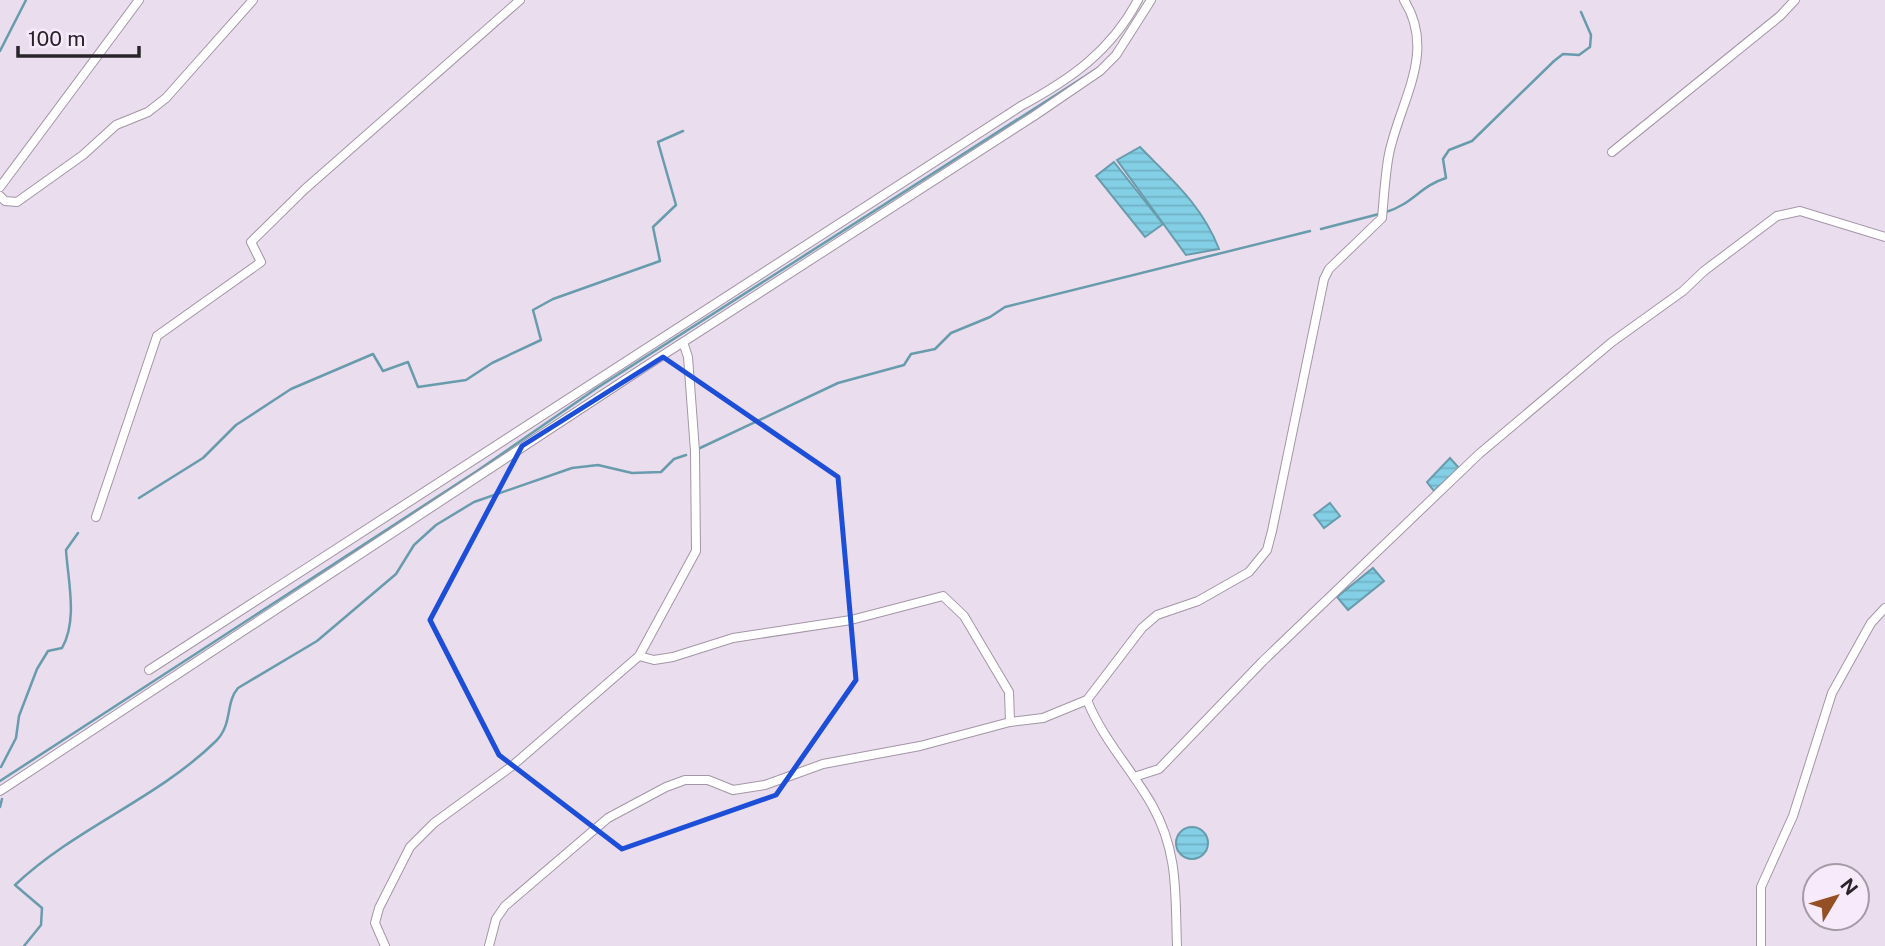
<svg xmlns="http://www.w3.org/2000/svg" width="1885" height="946" font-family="'Public Sans',sans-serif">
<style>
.water{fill:url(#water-rules);stroke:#689cad;stroke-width:2}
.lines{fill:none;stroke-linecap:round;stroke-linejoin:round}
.stream{stroke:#689cad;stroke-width:2.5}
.street-casing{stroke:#a396a6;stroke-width:10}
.street{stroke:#fff;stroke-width:8}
.marked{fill:none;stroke:#1d4ed8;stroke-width:5;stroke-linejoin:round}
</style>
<defs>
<pattern id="water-rules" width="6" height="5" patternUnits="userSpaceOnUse" patternTransform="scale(1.75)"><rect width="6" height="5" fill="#83cfe5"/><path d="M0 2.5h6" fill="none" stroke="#71b2c5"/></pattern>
</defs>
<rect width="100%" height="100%" fill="#eaddee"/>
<g class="water">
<path d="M1140,147C1172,180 1202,205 1219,249L1186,255L1117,160Z"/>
<path d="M1114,162L1163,224L1145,237L1096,176Z"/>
<path d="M1450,458L1459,468L1434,491L1427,482Z"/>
<path d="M1330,503L1340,516L1324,528L1314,515Z"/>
<path d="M1373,568L1384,581L1348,610L1337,597Z"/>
<circle cx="1192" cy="843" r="16"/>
</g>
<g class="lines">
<g class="stream">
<path d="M0,51L26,0"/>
<path d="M1386,212C1413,204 1420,186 1446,178L1443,159L1449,150L1472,141L1554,61L1563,54L1579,55L1590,47L1591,35L1581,12"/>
<path d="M1321,229L1379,214"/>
<path d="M698,449L838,383L904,365L911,354L935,349L951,333L990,317L1005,307L1310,231"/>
<path d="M139,498L203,458L236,425L291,389L373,354L383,371L408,362L418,387L466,380L492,363L541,340L533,310L553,299L660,261L653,227L676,205L658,142L683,131"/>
<path d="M1,767L16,738L19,716L37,669L48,651L62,648C78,620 68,581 66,550L78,533"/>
<path d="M0,781L477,471L597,388L1098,68"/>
<path d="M0,807L2,799"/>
<path d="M24,946L41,925L42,908L15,885C75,828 157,799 216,741C233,724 225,703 238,688L317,641L396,574L414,545L436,525L474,502L572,468L598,465L632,473L661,472L674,459L686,455"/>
</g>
<g class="street-casing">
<g id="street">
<path d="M1612,152L1780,16L1795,0"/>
<path d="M0,187L139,0"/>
<path d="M0,196L5,201L17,202L83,155L116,125L148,112L166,98L253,0"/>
<path d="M96,517L157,336L261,262L251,242L305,189L520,0"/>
<path d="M639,656L654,660L673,657L733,638L851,620L943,596L964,616L1009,692L1010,722"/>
<path d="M149,670L1021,106C1071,79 1111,51 1138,0"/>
<path d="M1087,700C1102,738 1132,770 1152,805C1179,853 1175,895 1177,946"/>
<path d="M1134,777L1159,769L1263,661L1479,454L1612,342L1683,291L1704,271L1777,216L1800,211L1885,237"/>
<path d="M0,791L646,366L1034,116L1100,71L1116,55L1151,0"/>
<path d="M385,946L375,923L379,908L410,847L434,823L512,766L639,656L696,551L695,451L688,357L684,345"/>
<path d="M489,946L496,919L505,906L608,818L666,787L685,780H708L733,790L765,785L823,764L920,746L1010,722L1043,718L1087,700L1142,628L1157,615L1198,601L1249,572L1267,550L1272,531L1324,279L1329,269L1382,218C1384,197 1385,175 1389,154C1400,101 1437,52 1404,0"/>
<path d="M1761,946V887L1793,816L1832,693L1871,623L1885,608"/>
</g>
</g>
<use href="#street" class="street"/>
</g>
<path class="marked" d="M663,357L838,477L856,680L776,795L622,849L499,755L430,620L522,446Z"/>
<g transform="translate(1836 897) rotate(52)"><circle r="33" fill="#f7eafb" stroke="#a59ba7" stroke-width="2"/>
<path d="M0-5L12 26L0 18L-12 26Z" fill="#944f24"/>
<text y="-10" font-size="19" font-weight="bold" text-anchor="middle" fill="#29242a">N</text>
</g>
<path d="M18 46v10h121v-10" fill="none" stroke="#29242a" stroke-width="3.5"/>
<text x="28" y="46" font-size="21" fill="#29242a" stroke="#f7eafb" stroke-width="5" paint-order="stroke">100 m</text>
</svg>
